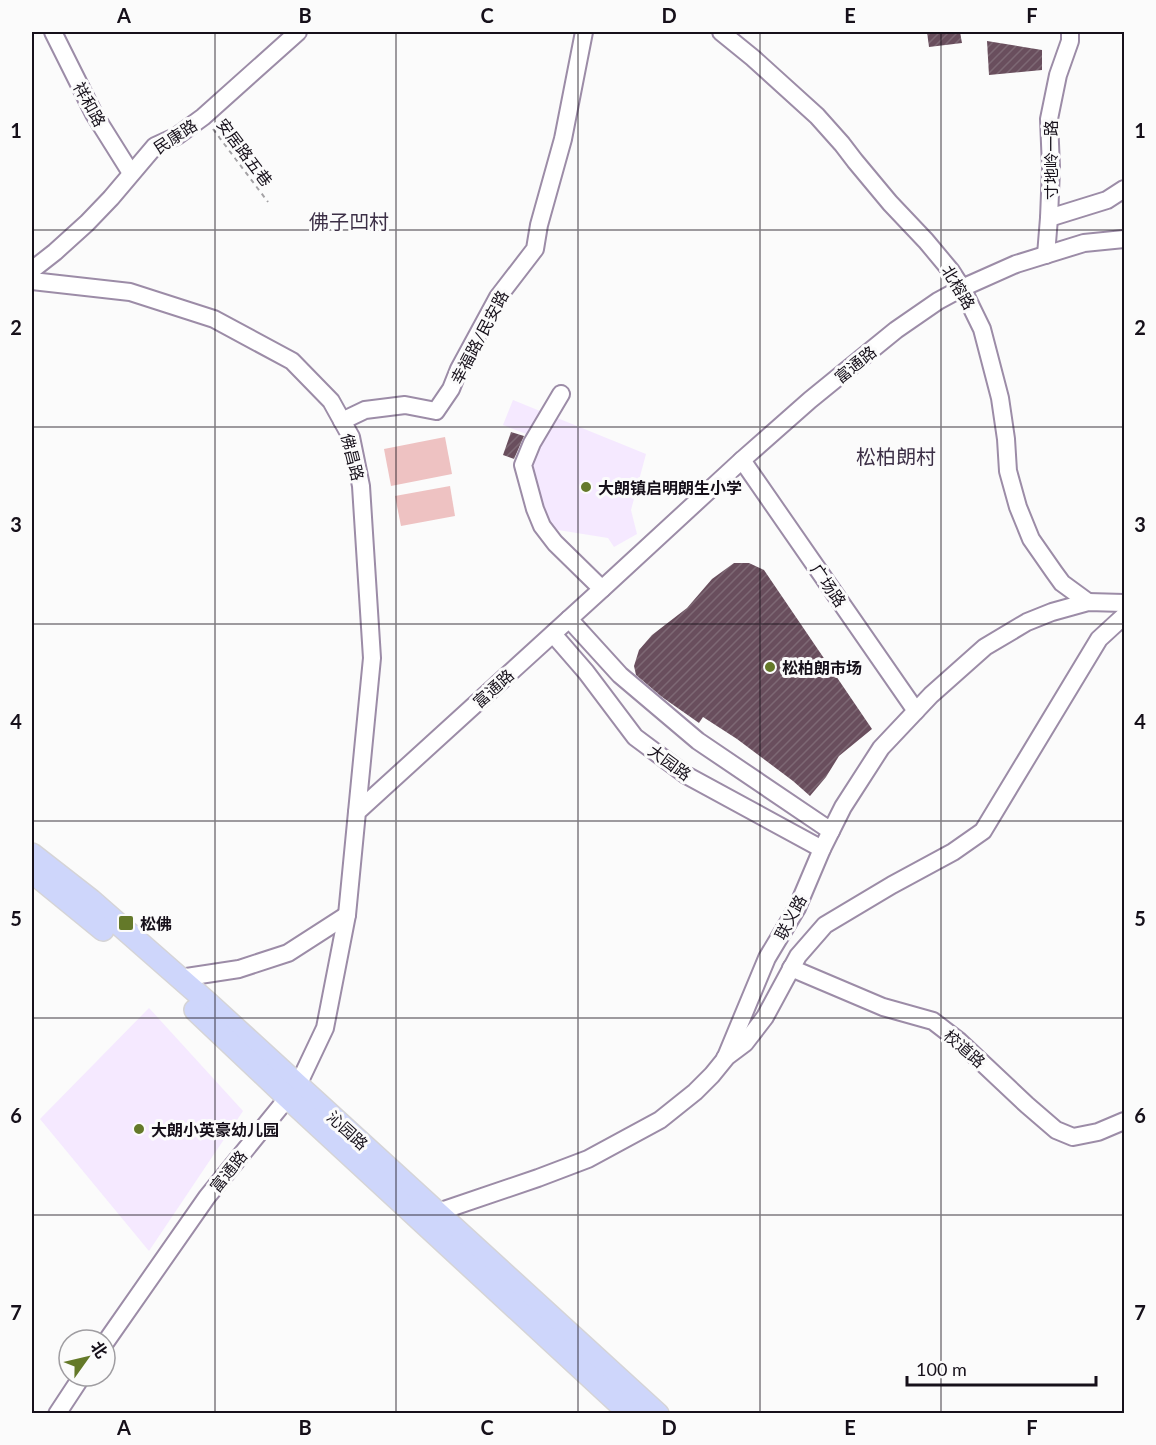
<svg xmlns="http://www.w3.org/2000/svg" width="1156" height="1445" font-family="Lato,'Noto Sans SC',sans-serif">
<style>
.built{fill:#f5e9ff}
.pitch{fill:#eec2c2}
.building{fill:url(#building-hatch)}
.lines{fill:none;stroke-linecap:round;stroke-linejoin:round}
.minor-casing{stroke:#9c8ca7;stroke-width:20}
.major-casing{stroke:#d5d4d6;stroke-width:24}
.path{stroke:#a4a2a5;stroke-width:2;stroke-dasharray:4.5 4.5;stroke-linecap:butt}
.minor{stroke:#fff;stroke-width:16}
.major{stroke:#ced6fb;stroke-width:21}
.grid{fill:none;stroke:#16101a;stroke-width:1.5;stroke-opacity:0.55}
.poi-dot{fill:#647929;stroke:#fbfbfb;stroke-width:2}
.labels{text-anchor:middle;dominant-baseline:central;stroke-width:6;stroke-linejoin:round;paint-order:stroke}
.street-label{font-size:16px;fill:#16101a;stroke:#fbfbfb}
.poi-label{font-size:16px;font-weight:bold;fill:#16101a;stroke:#fbfbfb;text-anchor:start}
.quarter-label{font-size:20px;fill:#3c2f46;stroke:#fbfbfb}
.neatline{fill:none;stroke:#16101a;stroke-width:2}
.grid-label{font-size:20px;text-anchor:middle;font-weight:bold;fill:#16101a}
</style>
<defs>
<pattern id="building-hatch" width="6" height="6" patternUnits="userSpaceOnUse" patternTransform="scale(1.5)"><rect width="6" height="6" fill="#694e5d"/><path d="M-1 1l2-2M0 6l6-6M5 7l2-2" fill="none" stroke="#7d6874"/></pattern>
</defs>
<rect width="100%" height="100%" fill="#fbfbfb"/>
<g class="built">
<path d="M513,400L646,454L631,510L637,534L614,547L608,538L558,530L543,519L528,464L539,439L503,425Z"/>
<path d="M149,1008L243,1111L149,1251L40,1119Z"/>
</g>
<g class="pitch">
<path d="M445,437L452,474L391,486L384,449Z"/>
<path d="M450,486L455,516L401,526L395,496Z"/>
</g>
<g class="building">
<path d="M927,32H960L962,43L929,47Z"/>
<path d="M987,41L1042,50V70L989,75Z"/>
<path d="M511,432L524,436L514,459L503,455Z"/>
<path d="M734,563H749L764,570L872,729L839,756L826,777L810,796L793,781L737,739L703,717L699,723L662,697L636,675L634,666L639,650L652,635L687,608L712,579Z"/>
</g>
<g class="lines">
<g class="minor-casing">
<g id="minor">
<path d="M53,32L94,114L131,173"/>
<path d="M721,32L753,58L817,116L842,144L855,161L890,203L926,241L951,271L962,288L982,329L1000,398L1006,439L1008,471L1018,507L1031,539L1054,572L1062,583L1088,602"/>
<path d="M1049,218L1107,200L1124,189"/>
<path d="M1046,255L1049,218L1051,168L1049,119L1058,75L1070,41V32"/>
<path d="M32,270L55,252L87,223L111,198L155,146L177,136L203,117L298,32"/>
<path d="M32,281L130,292L214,319L292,361L331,401L351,437L361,486L372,658L357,812"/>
<path d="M561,394L532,443L523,465L535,509L542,526L555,543L602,589"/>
<path d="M342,421L365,410L405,405L436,411L451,389L459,369L498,297L535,249L539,225L563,139L584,32"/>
<path d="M742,460L916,711"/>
<path d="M569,619L620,675L698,741L831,831"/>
<path d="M553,634L586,672L635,737L686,775L822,849"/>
<path d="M791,968L883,1007L933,1021L959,1041L1027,1105L1056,1130L1073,1137L1098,1132L1124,1121"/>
<path d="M180,978L239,969L288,953L347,915"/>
<path d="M725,1058L745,1043L765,1017L798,956L825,925L892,885L953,852L983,831L1099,639L1124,616"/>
<path d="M438,1212L538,1178L588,1159L660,1120L695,1092L712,1075L725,1059L767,958L797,908L822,849L843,807L881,748L931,695L985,647L1027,622L1052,612L1088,602L1124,603"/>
<path d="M105,1343L207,1197L298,1085L325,1028L347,915L357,812L602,589L742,460L810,400L896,330L938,301L962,288L1016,264L1084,243L1124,239"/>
<path d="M57,1414L82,1376"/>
</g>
</g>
<g class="major-casing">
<g id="major">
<path d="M32,854L91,900L205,1000L658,1414"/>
<path d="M32,872L103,930"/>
<path d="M195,1010L288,1098L630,1414"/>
</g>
</g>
<path class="path" d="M213,129L268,202"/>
<use href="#minor" class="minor"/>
<use href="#major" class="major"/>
</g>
<path class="grid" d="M215,32V1414M396,32V1414M578,32V1414M760,32V1414M941,32V1414M32,230H1124M32,427H1124M32,624H1124M32,821H1124M32,1018H1124M32,1215H1124"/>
<g class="poi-dot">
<circle cx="586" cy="487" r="6"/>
<circle cx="770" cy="667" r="6"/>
<rect x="118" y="915" width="16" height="16" rx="3"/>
<circle cx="139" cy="1129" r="6"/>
</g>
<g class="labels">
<g class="street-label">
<text transform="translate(90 104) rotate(61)">祥和路</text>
<text transform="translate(175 136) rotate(-33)">民康路</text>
<text transform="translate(245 152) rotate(53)">安居路五巷</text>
<text transform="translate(1050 160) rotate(-90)">寸地岭一路</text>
<text transform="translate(959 287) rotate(59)">北榕路</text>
<text transform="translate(479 337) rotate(-62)">幸福路/民安路</text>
<text transform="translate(855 364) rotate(-39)">富通路</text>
<text transform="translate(353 457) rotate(76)">佛昌路</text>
<text transform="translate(829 585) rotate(55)">广场路</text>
<text transform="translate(493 688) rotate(-42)">富通路</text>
<text transform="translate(670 762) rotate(36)">大园路</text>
<text transform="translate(790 917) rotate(-62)">联义路</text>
<text transform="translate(965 1048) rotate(41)">校道路</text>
<text transform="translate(348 1130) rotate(42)">沁园路</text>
<text transform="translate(228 1171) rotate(-51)">富通路</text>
</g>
<g class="poi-label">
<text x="598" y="487">大朗镇启明朗生小学</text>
<text x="782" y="667">松柏朗市场</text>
<text x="140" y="923">松佛</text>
<text x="151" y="1129">大朗小英豪幼儿园</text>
</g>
<g class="quarter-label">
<text x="349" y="221">佛子凹村</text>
<text x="896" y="456">松柏朗村</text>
</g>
</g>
<rect width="1156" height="1445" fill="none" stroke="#fbfbfb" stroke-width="66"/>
<g transform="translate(87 1358) rotate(56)"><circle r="28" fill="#fbfbfb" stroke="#9f9da1" stroke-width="1.5"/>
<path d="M0-4.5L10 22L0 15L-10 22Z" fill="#647929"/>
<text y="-9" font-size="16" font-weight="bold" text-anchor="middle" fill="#16101a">北</text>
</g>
<path d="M907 1376v9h189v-9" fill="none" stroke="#16101a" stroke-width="3"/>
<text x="916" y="1376" font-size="18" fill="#16101a" stroke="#fbfbfb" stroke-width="4.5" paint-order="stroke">100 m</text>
<rect x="33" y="33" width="1090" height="1379" class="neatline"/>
<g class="grid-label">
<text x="124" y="23">A</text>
<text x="305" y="23">B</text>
<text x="487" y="23">C</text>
<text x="669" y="23">D</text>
<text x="850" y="23">E</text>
<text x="1032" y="23">F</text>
<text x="16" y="138">1</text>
<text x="1140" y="138">1</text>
<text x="16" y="335">2</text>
<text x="1140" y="335">2</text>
<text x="16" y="532">3</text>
<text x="1140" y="532">3</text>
<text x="16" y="729">4</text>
<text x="1140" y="729">4</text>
<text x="16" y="926">5</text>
<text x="1140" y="926">5</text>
<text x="16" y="1123">6</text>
<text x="1140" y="1123">6</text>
<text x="16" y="1320">7</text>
<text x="1140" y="1320">7</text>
<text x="124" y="1435">A</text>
<text x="305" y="1435">B</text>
<text x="487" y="1435">C</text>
<text x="669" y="1435">D</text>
<text x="850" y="1435">E</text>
<text x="1032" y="1435">F</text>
</g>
</svg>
